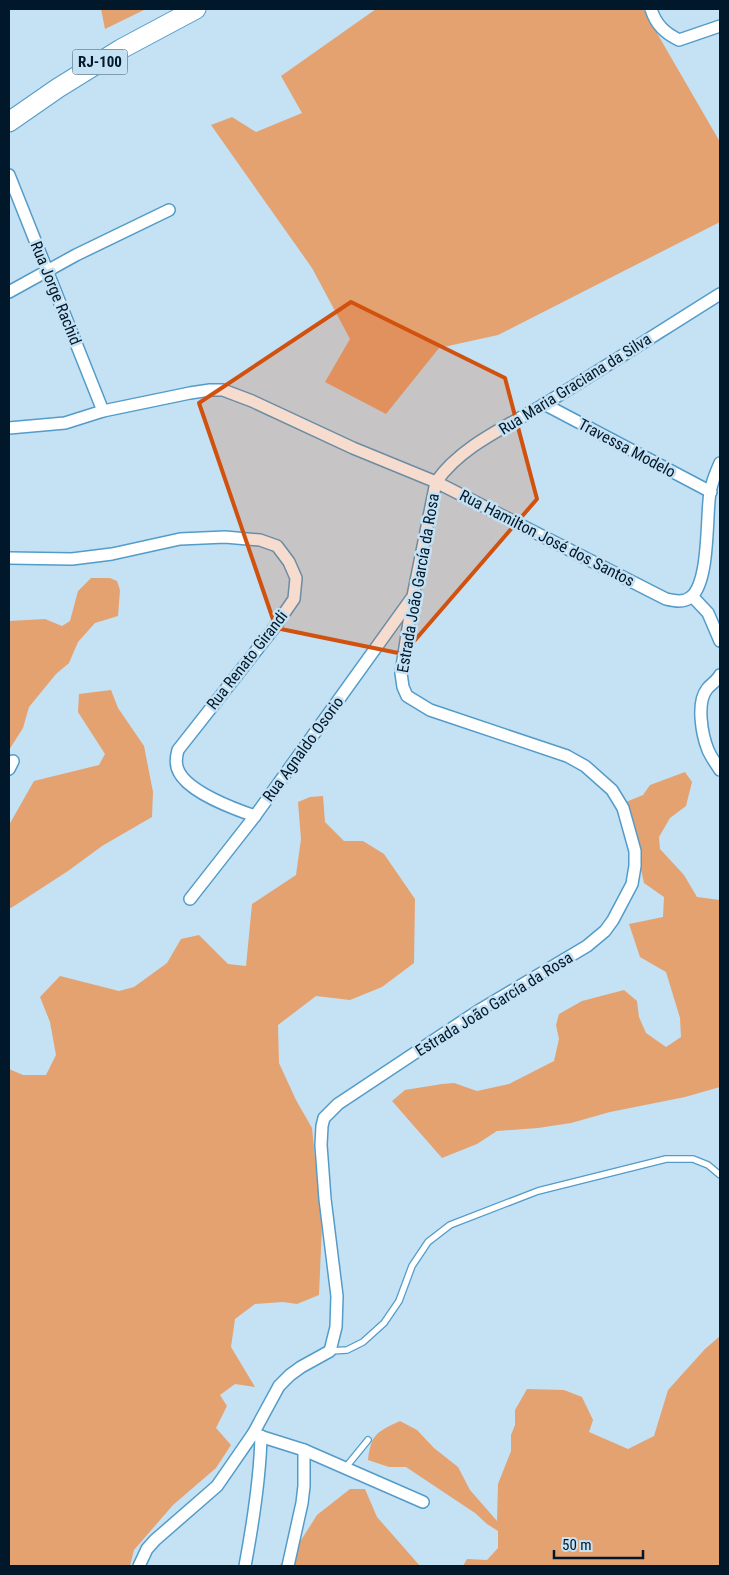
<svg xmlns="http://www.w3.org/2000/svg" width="729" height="1575" font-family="'Roboto Condensed',sans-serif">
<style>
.green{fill:#e4a271}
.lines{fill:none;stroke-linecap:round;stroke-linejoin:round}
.lane-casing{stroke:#539cc9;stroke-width:8}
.street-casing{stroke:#539cc9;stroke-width:14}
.primary-casing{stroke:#539cc9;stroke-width:21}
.lane{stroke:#fff;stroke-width:5.5}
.street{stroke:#fff;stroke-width:11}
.primary{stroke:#fff;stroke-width:19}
.marked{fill:#d1520f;fill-opacity:0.2;stroke:#d1520f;stroke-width:4;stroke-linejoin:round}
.labels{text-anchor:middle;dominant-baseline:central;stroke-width:5;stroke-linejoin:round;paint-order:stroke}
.shield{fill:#c5e1f4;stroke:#3b5466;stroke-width:1}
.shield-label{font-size:15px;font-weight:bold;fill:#001829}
.street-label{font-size:16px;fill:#001829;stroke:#c5e1f4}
</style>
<rect width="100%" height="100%" fill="#c5e1f4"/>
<g class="green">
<path d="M101,9H146L105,29Z"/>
<path d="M376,9H643L720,142V222L498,335L439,348L386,414L325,382L350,339L312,268L211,125L232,117L256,132L302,113L281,76Z"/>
<path d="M91,578H110L117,581L120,590L118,616L95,623L78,642L69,663L56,674L29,707L23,728L9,750V621L45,619L62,626L70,621L78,591Z"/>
<path d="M111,690L118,708L144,746L153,792L152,817L102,846L68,871L11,908L9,907V825L34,781L99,765L105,754L78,712L79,694Z"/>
<path d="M685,772L692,782L686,806L670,818L659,837L660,849L684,875L697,897L720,900V1087L685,1097L610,1112L571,1123L538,1128L497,1131L477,1144L442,1158L392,1101L405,1090L442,1084L454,1083L477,1091L509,1084L554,1061L559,1039L556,1025L559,1014L582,1001L624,990L637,1001L639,1017L646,1033L666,1047L681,1037L680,1018L666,972L640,957L629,924L663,917L664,897L644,883L626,802L643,795L650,785Z"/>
<path d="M323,796L325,822L344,841H363L384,854L415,899L414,963L382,987L350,1000L316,996L278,1025L279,1063L296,1100L312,1128L322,1226L319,1295L297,1304L283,1302L255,1304L235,1319L231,1347L255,1387L235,1384L220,1395L227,1406L216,1428L231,1445L216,1468L173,1505L134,1550L130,1566H9V1069L23,1075H46L56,1055L50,1022L40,997L60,976L119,991L134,987L167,963L181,939L199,935L228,964L246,966L252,904L296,875L301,839L298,802L310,797Z"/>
<path d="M720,1336V1566H463L467,1559L487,1560L498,1548V1531L487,1524L475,1513L406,1467H389L368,1460C371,1435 376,1432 400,1421L417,1430L434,1448L458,1467L470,1490L497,1521L498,1484L511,1451V1435L515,1425V1410L527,1389L564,1390L582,1397L593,1420L589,1432L628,1449L654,1436L668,1390L705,1349Z"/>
<path d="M350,1489H365L377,1517L420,1566H279L296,1548L317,1515Z"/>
</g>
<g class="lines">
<g class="lane-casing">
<g id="lane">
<path d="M330,1351L347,1350L363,1342L384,1323L399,1301L412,1266L428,1242L450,1225L538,1191L666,1159H693L708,1165L720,1175"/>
<path d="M346,1467L368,1440"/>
</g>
</g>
<g class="street-casing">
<g id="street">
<path d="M651,9C656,25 665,33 679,40L720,26"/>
<path d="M9,175L103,411"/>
<path d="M9,292L76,255L169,210"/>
<path d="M544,404L711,492"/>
<path d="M9,428L65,423L103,411L190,393L210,390H223L252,401L353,448L436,482L666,599C675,601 683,603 691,597C710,581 706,516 710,492C712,482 716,472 720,463"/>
<path d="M9,558L72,559L112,554L180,539L225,537L260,540L277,546L289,562L296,578L294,599L274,628L178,750C176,757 175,765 179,772C189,792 234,809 255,816"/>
<path d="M692,596L708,613L720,641"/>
<path d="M720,675C717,681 711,684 707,689C696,703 702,735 708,750C711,757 716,764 720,770"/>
<path d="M9,769L13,761"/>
<path d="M190,899L255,816L411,599"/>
<path d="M253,1434L304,1450L423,1502"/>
<path d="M139,1566L147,1549L155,1540L217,1486L253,1434L279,1386L290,1375L301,1367L330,1351L336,1327L337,1296L325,1199L321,1145L322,1126L324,1118L338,1104L478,1011L587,946L605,931L613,920L632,884L635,866V851L623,808L612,790L585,766L567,756L430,710L407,696L403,687L401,673L413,596L436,482C461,446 506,427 543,405C602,369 661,331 720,294"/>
<path d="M245,1566C253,1523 260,1480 261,1436"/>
<path d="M288,1566L302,1503L304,1486V1450"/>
</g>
</g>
<g class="primary-casing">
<path id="primary" d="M9,122L58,88L121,49L196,9"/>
</g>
<use href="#lane" class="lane"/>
<use href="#street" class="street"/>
<use href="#primary" class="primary"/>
</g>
<path class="marked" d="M351,302L505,378L537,499L403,654L276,628L199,403Z"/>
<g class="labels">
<rect class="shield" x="72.5" y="49.5" width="55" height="25" rx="4"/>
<g class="shield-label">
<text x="100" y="62">RJ-100</text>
</g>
<g class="street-label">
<text transform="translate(56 293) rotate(68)">Rua Jorge Rachid</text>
<text transform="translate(575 384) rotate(-32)">Rua Maria Graciana da Silva</text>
<text transform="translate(627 448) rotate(28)">Travessa Modelo</text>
<text transform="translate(547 538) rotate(27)">Rua Hamilton José dos Santos</text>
<text transform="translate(418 583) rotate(-80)">Estrada João García da Rosa</text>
<text transform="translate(247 660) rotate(-52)">Rua Renato Girandi</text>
<text transform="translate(303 749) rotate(-54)">Rua Agnaldo Osorio</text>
<text transform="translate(494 1004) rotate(-32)">Estrada João García da Rosa</text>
</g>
</g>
<rect width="729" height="1575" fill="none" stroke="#001829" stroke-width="20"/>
<path d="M554 1550v8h89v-8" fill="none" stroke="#001829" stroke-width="2.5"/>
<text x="562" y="1550" font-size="15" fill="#001829" stroke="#c5e1f4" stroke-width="4" paint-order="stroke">50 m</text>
</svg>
